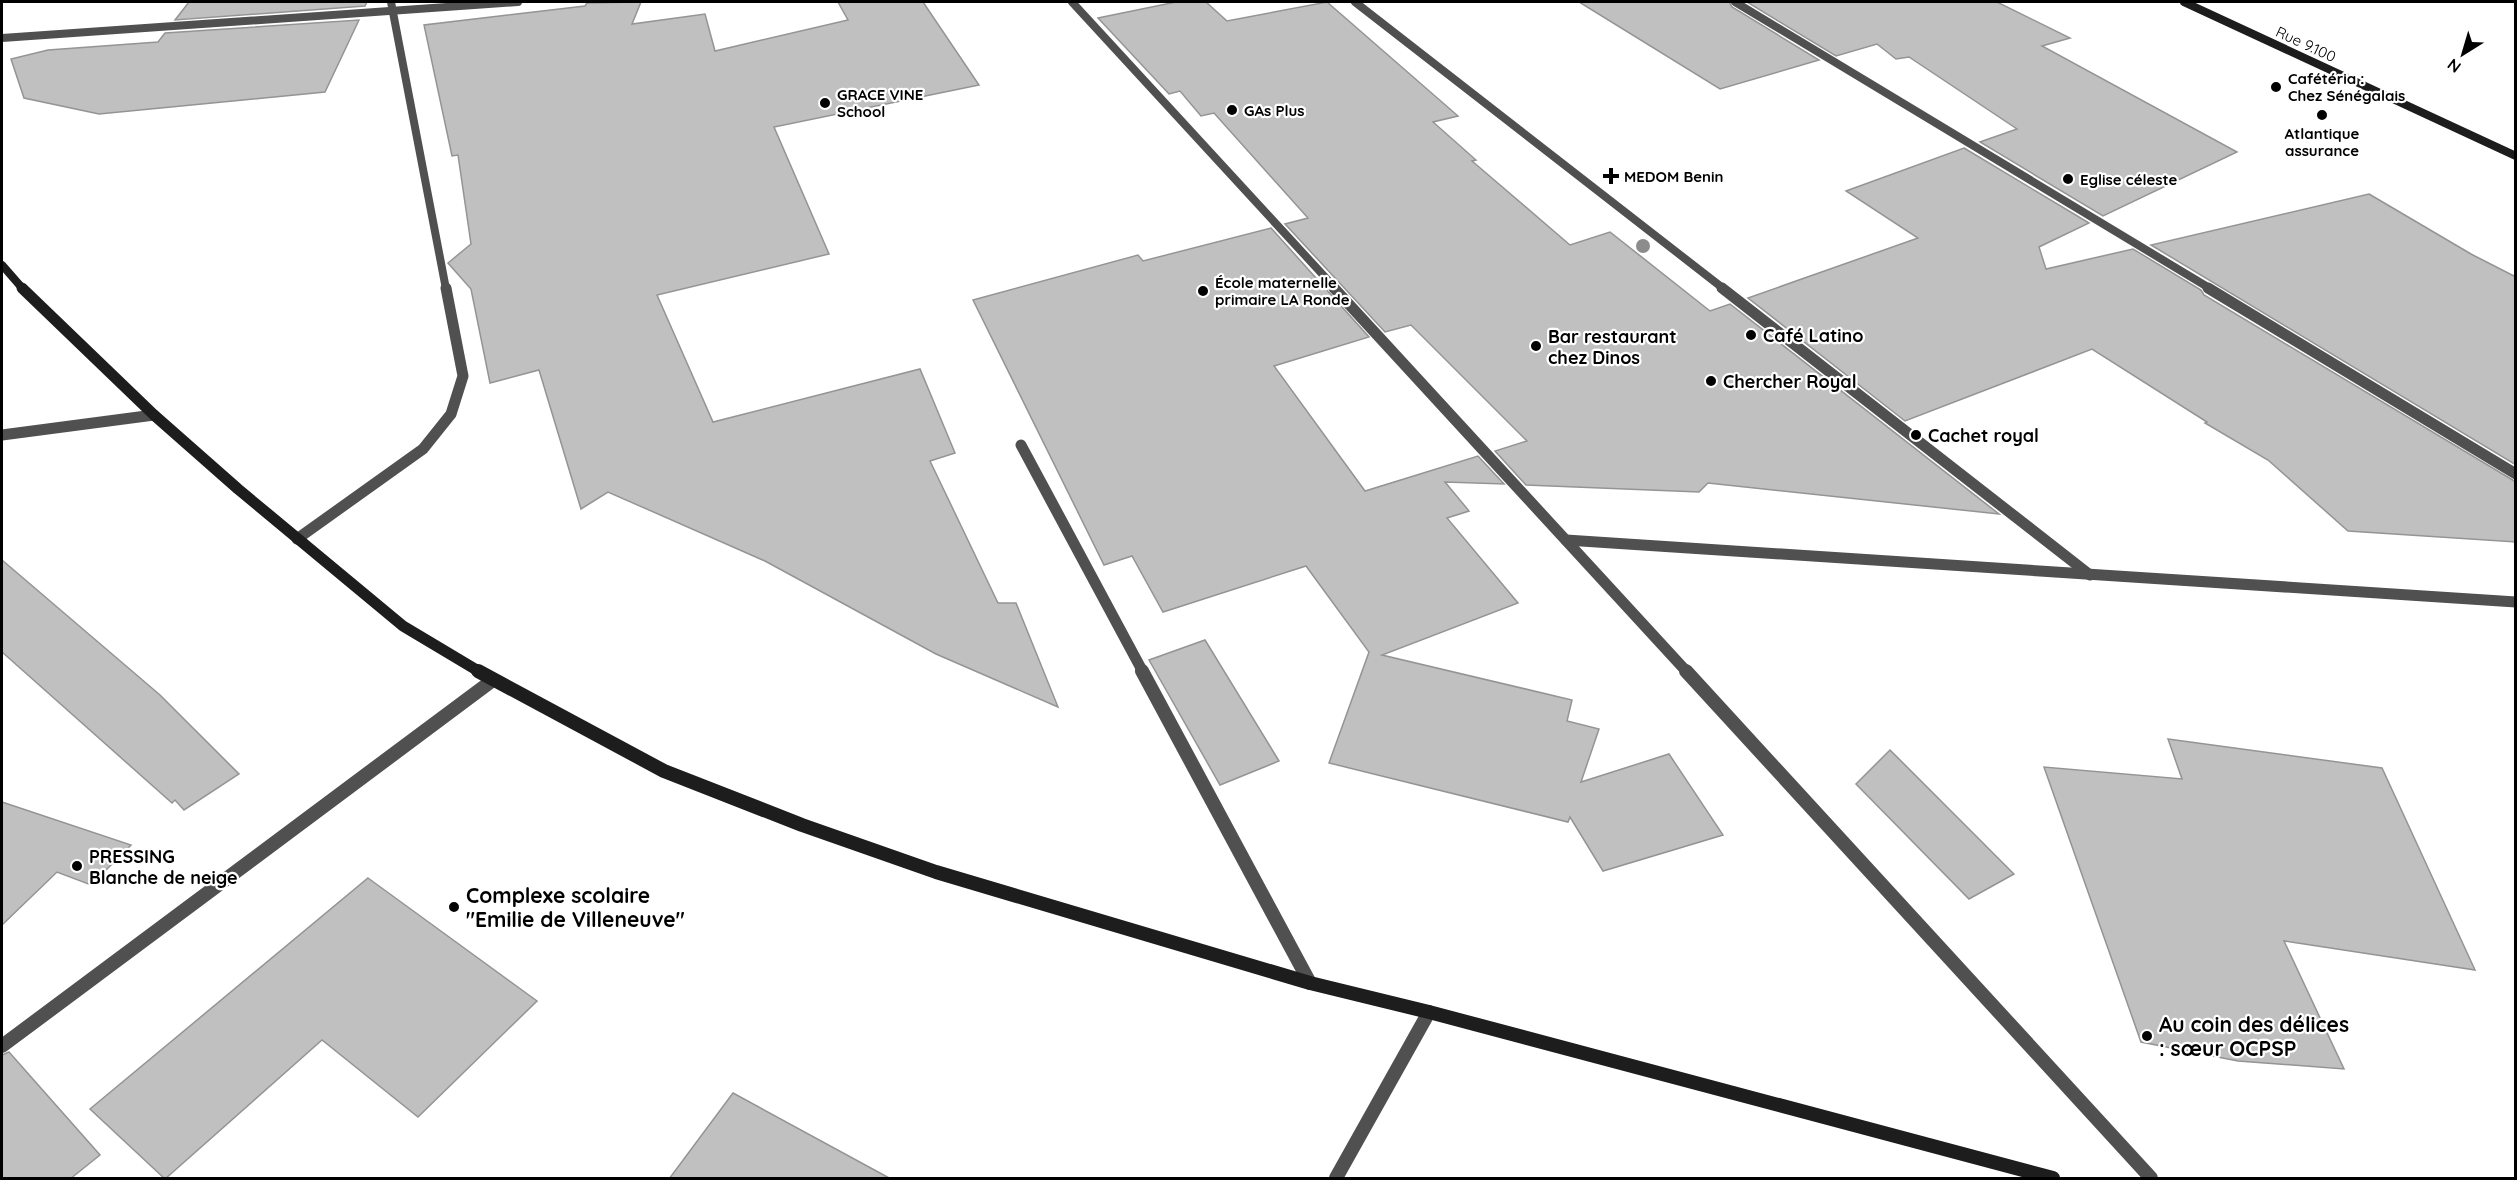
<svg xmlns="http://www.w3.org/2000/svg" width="2517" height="1180" font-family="Quicksand,sans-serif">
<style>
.building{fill:#c0c0c0;stroke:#949494;stroke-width:1.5}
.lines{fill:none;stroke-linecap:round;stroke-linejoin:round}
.street-far2{stroke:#505050;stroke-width:8}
.street-far1{stroke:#505050;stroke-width:11}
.street{stroke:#505050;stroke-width:14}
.secondary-far2{stroke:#1d1d1d;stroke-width:8}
.secondary-far1{stroke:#1d1d1d;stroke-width:11}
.secondary{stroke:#1d1d1d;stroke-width:14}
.tree{fill:#8c8c8c}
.poi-dot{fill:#000;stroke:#fff;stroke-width:2}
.labels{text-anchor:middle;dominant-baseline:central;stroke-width:4.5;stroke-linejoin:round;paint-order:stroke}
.far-street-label{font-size:15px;fill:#000;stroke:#fff}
.far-poi-label{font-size:15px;font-weight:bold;fill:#000;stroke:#fff;text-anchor:start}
.poi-label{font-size:18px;font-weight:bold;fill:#000;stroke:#fff;text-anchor:start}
.near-poi-label{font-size:21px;font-weight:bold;fill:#000;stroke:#fff;text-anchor:start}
</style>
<rect width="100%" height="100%" fill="#fff"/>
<g class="building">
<path d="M189,2H367L365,6L175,20Z"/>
<path d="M641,2L632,24L705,14L715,51L848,20L838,2H923L979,85L774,127L829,254L657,295L713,422L920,369L955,453L930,461L998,603H1016L1058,707L936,654L765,561L608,492L581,509L539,370L490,383L471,289L448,263L471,244L458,155L452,156L424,25L585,6L587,3Z"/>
<path d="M1176,2H1206L1227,21L1327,2L1458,116L1433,122L1476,160L1472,161L1570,245L1610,232L1710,311L1730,304L1999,514L1708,483L1699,492L1526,485L1495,451L1527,441L1411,325L1385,332L1285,224L1308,218L1214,113L1201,116L1180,91L1169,94L1098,18Z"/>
<path d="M1579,2H1729L1732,7L1819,60L1720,89Z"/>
<path d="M1747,2H1997L2070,38L2042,46L2237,152L2103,216L1980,142L2017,129L1909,57L1896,59L1877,44L1836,56Z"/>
<path d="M359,20L325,92L99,114L24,98L11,59L48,50L158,42L165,33Z"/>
<path d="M1964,148L2089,223L2039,247L2046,269L2133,249L2201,290L2204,295L2516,482V542L2348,531L2268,460L2205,423L2207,422L2092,349L1905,421L1748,298L1918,238L1846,191Z"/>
<path d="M2369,194L2471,254L2516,277V465L2151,245Z"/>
<path d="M1271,228L1369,337L1274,366L1365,491L1478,456L1504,484L1445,482L1469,511L1447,518L1518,603L1382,655L1572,700L1567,721L1599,729L1581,782L1669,754L1723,835L1603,871L1570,817L1568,822L1329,763L1369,652L1306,566L1163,612L1132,556L1104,565L973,300L1138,255L1143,261Z"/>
<path d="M2,560L160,695L239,774L184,810L175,800L172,803L2,652Z"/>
<path d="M1205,640L1279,761L1220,785L1149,660Z"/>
<path d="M2168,739L2382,768L2475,970L2284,941L2344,1069L2238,1061L2141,1042L2044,767L2182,779Z"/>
<path d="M1890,750L2014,874L1969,899L1856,784Z"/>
<path d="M2,802L131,845L91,885L57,872L2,925Z"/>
<path d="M368,878L537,1001L418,1117L322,1040L165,1179L90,1109Z"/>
<path d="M9,1052L100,1155L70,1179H2V1055Z"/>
<path d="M733,1093L891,1179H669Z"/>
</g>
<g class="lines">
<g class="street-far2">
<path d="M391,2L446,289"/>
<path d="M1072,2L1336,289"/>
<path d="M1355,2L1724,289"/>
<path d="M1735,2L2211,289"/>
<path d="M2,38L518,2"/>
</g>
<g class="street-far1">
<path d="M1334,288L1687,672"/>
<path d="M1722,288L2090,575"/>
<path d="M2208,288L2516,474"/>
<path d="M2,435L154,415"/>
<path d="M1021,445L1143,672"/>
<path d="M297,539L423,449L451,414L463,376L446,288"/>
<path d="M1566,540L2516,602"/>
</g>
<g class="street">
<path d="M1142,671L1310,983"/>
<path d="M1686,671L2151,1178"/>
<path d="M2,1046L493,680"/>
<path d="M1336,1178L1429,1012"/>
</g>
<g class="secondary-far2">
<path d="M2184,2L2516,156"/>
<path d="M2,265L23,289"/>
</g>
<path class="secondary-far1" d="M22,288L154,415L238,489L403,626L480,672"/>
<path class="secondary" d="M478,671L664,771L802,825L936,872L1310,983L1429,1012L2053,1178"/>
</g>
<circle class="tree" cx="1643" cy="246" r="7"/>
<g class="poi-dot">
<circle cx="2276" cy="87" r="6"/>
<circle cx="825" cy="103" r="6"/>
<circle cx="1232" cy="110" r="6"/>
<circle cx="2322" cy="115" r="6"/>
<path d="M1608 167h6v6h6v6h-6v6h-6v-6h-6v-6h6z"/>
<circle cx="2068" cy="179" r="6"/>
<circle cx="1203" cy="291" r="6"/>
<circle cx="1751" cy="335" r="6"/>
<circle cx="1536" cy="346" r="6"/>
<circle cx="1711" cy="381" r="6"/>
<circle cx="1916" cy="435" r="6"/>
<circle cx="77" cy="866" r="6"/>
<circle cx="454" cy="907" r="6"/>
<circle cx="2147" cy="1036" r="6"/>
</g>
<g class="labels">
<g class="far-street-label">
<text transform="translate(2306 44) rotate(25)">Rue 9.100</text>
</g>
<g class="far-poi-label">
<text x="2288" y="78">Cafétéria :<tspan x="2288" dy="17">Chez Sénégalais</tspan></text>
<text x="837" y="94">GRACE VINE<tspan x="837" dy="17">School</tspan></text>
<text x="1244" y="110">GAs Plus</text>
<text x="2322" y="133" text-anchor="middle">Atlantique<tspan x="2322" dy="17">assurance</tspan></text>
<text x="1624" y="176">MEDOM Benin</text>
<text x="2080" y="179">Eglise céleste</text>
<text x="1215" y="282">École maternelle<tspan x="1215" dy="17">primaire LA Ronde</tspan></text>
</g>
<g class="poi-label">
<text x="1763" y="335">Café Latino</text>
<text x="1548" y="336">Bar restaurant<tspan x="1548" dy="21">chez Dinos</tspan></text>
<text x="1723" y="381">Chercher Royal</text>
<text x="1928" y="435">Cachet royal</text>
<text x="89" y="856">PRESSING<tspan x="89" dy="21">Blanche de neige</tspan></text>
</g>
<g class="near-poi-label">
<text x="466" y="895">Complexe scolaire<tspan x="466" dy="24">"Emilie de Villeneuve"</tspan></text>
<text x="2159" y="1024">Au coin des délices<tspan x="2159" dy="24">: sœur OCPSP</tspan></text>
</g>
</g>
<rect width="2517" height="1180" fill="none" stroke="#000000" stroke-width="6"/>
<g transform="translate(2463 54) rotate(217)" stroke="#ffffff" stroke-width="4.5" paint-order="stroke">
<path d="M0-4.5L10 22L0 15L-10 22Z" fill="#000000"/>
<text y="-9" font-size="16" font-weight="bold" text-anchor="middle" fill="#000000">N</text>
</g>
</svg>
